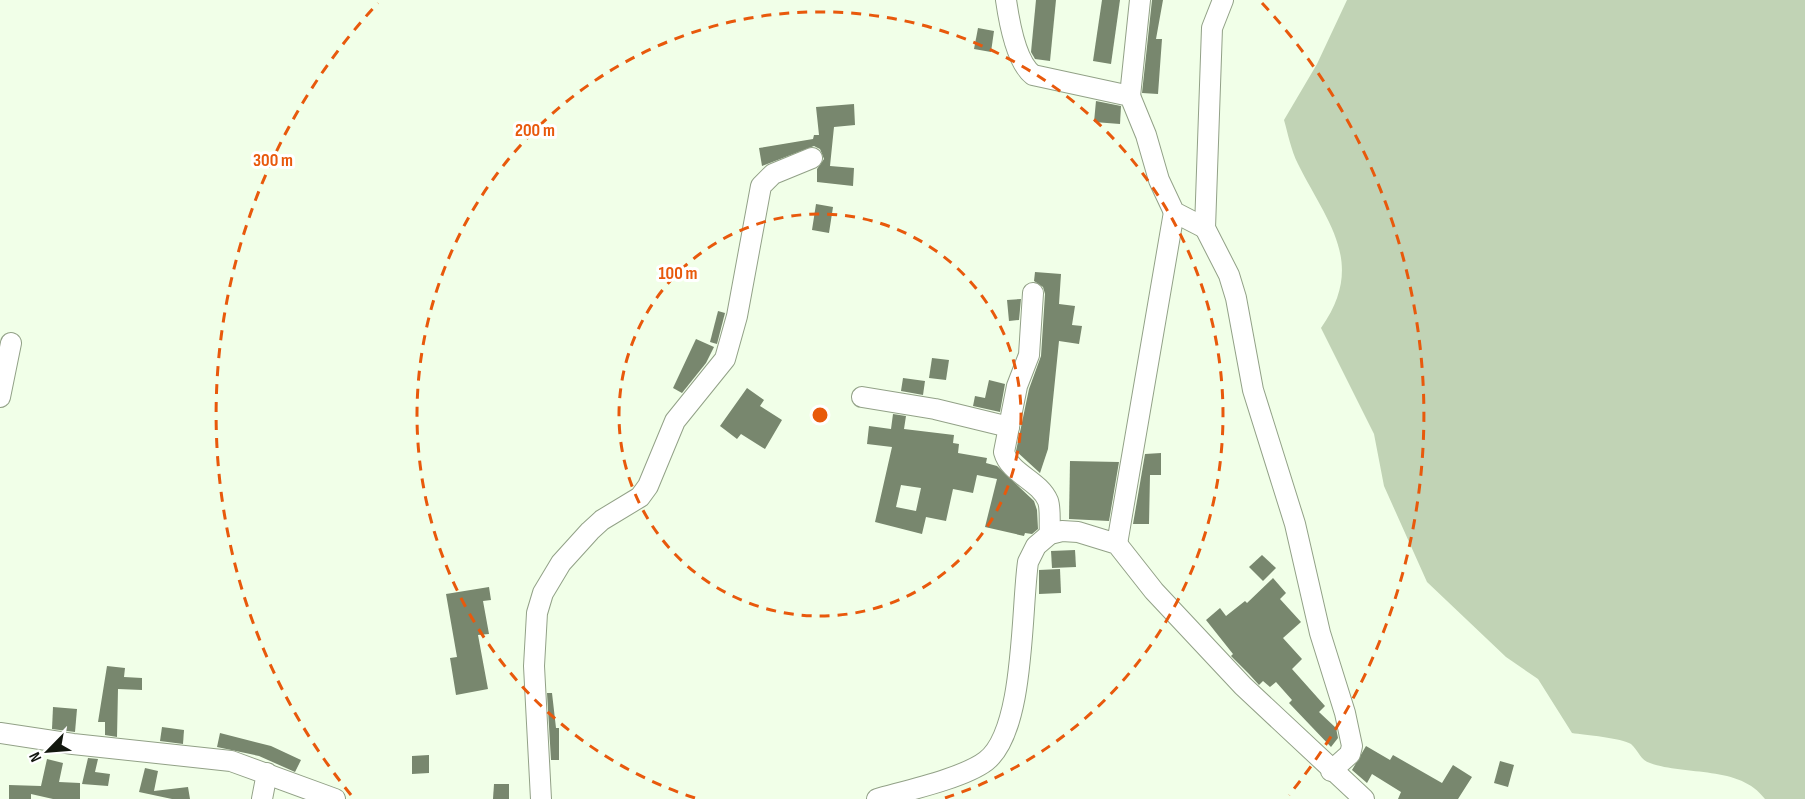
<svg xmlns="http://www.w3.org/2000/svg" width="1805" height="799" font-family="'Sofia Sans Condensed',sans-serif">
<style>
.green{fill:#c1d3b5}
.building{fill:#78876e;fill-rule:evenodd}
.lines{fill:none;stroke-linecap:round;stroke-linejoin:round}
.minor-casing{stroke:#92a187;stroke-width:22}
.minor{stroke:#fff;stroke-width:20}
.ring{fill:none;stroke:#e8590c;stroke-width:3;stroke-dasharray:10 8}
.centre{fill:#e8590c;stroke:#fff;stroke-width:3}
.ring-label{font-size:18px;text-anchor:middle;font-weight:bold;fill:#e8590c;stroke:#fff;stroke-width:6;stroke-linejoin:round;paint-order:stroke}
</style>
<rect width="100%" height="100%" fill="#f1ffe8"/>
<path class="green" d="M1347,0H1805V799H1765C1740,765 1686,776 1650,763C1641,761 1638,750 1631,744C1622,738 1585,735 1572,733L1538,679L1506,657L1427,582L1384,486L1374,434L1321,328C1367,263 1327,222 1298,164C1291,150 1288,134 1284,120L1317,64Z"/>
<g class="building">
<path d="M1036,0H1056L1050,61L1035,59L1031,52Z"/>
<path d="M1102,0H1120L1111,64L1093,61Z"/>
<path d="M1152,0H1163L1156,39H1162L1158,94L1142,93Z"/>
<path d="M978,28L994,31L991,52L974,49Z"/>
<path d="M1096,101L1121,106L1120,124L1094,122Z"/>
<path d="M854,104L855,125L834,127L830,166L854,168L853,186L817,182V169L824,159L820,149L814,146L762,166L759,148L813,139L814,135H819L816,107Z"/>
<path d="M816,204L833,207L829,233L812,230Z"/>
<path d="M1035,272L1061,274L1059,304L1075,306L1072,325L1082,326L1079,344L1059,341L1048,449L1040,473L1016,451L1029,389L1041,356L1045,294L1043,287L1034,281Z"/>
<path d="M1021,299L1019,320L1009,321L1007,300Z"/>
<path d="M718,311L725,313L717,344L710,342Z"/>
<path d="M696,339L714,347L706,363L682,393L673,388Z"/>
<path d="M932,358L949,360L946,380L929,378Z"/>
<path d="M903,378L925,381L923,395L901,391Z"/>
<path d="M989,380L1005,384L1000,412L973,406L975,396L985,398Z"/>
<path d="M747,388L764,400L760,406L782,420L765,449L741,434L737,439L720,426Z"/>
<path d="M893,414L906,416L904,429L954,435L953,443L959,444L958,453L987,458L986,463L997,466L1034,501L1037,510L1038,529L1032,534L1025,533L1024,536L985,527L997,479L977,475L973,493L953,489L946,521L926,517L922,534L875,522L892,447L867,444L869,426L891,429ZM901,485L921,488L916,511L896,507Z"/>
<path d="M1161,453V475H1150L1149,524H1133L1145,454Z"/>
<path d="M1070,461L1119,462L1109,521L1069,519Z"/>
<path d="M1075,550L1076,567L1052,568L1051,551Z"/>
<path d="M1262,555L1276,568L1263,581L1249,567Z"/>
<path d="M1060,569L1061,593L1039,594V570Z"/>
<path d="M1273,578L1286,593L1280,599L1301,622L1283,638L1302,659L1292,669L1325,706L1319,712L1336,728L1338,738L1331,747L1289,703L1292,700L1276,682L1270,687L1263,681L1259,685L1249,674L1231,656L1233,654L1206,620L1220,608L1226,616L1245,601L1247,603Z"/>
<path d="M489,587L491,600L483,601L489,634L478,635L488,689L456,695L450,658L457,657L446,594Z"/>
<path d="M107,666L125,668L124,677L142,678V690L118,689L117,737L105,735V722H98Z"/>
<path d="M547,693H552L556,728H559V760H551Z"/>
<path d="M53,707L77,709L75,732L52,729Z"/>
<path d="M162,727L184,730L183,744L160,741Z"/>
<path d="M220,733L271,746L301,760L295,772L259,756L217,747Z"/>
<path d="M1366,746L1390,760L1393,755L1442,783L1453,765L1472,777L1458,799H1398L1401,792L1372,774L1367,783L1352,770Z"/>
<path d="M429,755V773L412,774V756Z"/>
<path d="M88,758L98,759L95,772L110,774L108,786L82,784Z"/>
<path d="M47,759L63,763L59,782L80,783V799H53L31,794V799H9V785L41,786Z"/>
<path d="M1500,761L1514,765L1508,787L1494,783Z"/>
<path d="M145,768L158,771L154,791L188,787L190,799H172L139,792Z"/>
<path d="M494,784H509V799H493Z"/>
</g>
<g class="lines">
<g class="minor-casing">
<g id="minor">
<path d="M1006,0C1009,21 1016,62 1033,75L1130,96L1146,135L1159,180L1174,212L1205,228"/>
<path d="M1223,0L1212,28L1205,228L1229,275L1236,298L1253,390L1295,524L1320,633L1345,713L1352,746L1350,754L1331,771"/>
<path d="M1130,96L1140,0"/>
<path d="M1033,293L1029,355L1017,386L1004,452C1010,474 1039,480 1048,501C1051,510 1049,524 1050,534"/>
<path d="M0,397L11,343"/>
<path d="M862,397L935,409L1009,427"/>
<path d="M1117,544L1174,212"/>
<path d="M0,733L73,744L231,761L335,799"/>
<path d="M262,799L267,773"/>
<path d="M541,799L534,666L537,613L543,593L561,563L590,531L602,520L640,497L648,486L675,421L725,359L737,316L761,186L773,174L812,158"/>
<path d="M877,799C905,791 964,778 986,761C1025,731 1021,611 1028,562L1036,546L1050,534L1062,531L1078,532L1117,544L1154,591L1243,686L1364,799"/>
</g>
</g>
<use href="#minor" class="minor"/>
</g>
<g class="ring">
<circle cx="820" cy="415" r="201"/>
<path d="M695 798A403 403 0 1 1 945 798"/>
<path d="M351 795A604 604 0 0 1 378 3M1262 3A604 604 0 0 1 1289 795"/>
</g>
<circle cx="820" cy="415" r="9" class="centre"/>
<g class="ring-label">
<text x="535" y="136">200 m</text>
<text x="273" y="166">300 m</text>
<text x="678" y="279">100 m</text>
</g>
<g transform="translate(48 751) rotate(245)" stroke="#ffffff" stroke-width="4.5" paint-order="stroke">
<path d="M0-4.5L10 22L0 15L-10 22Z" fill="#12170e"/>
<text y="-9" font-size="16" font-weight="bold" text-anchor="middle" fill="#12170e">N</text>
</g>
</svg>
